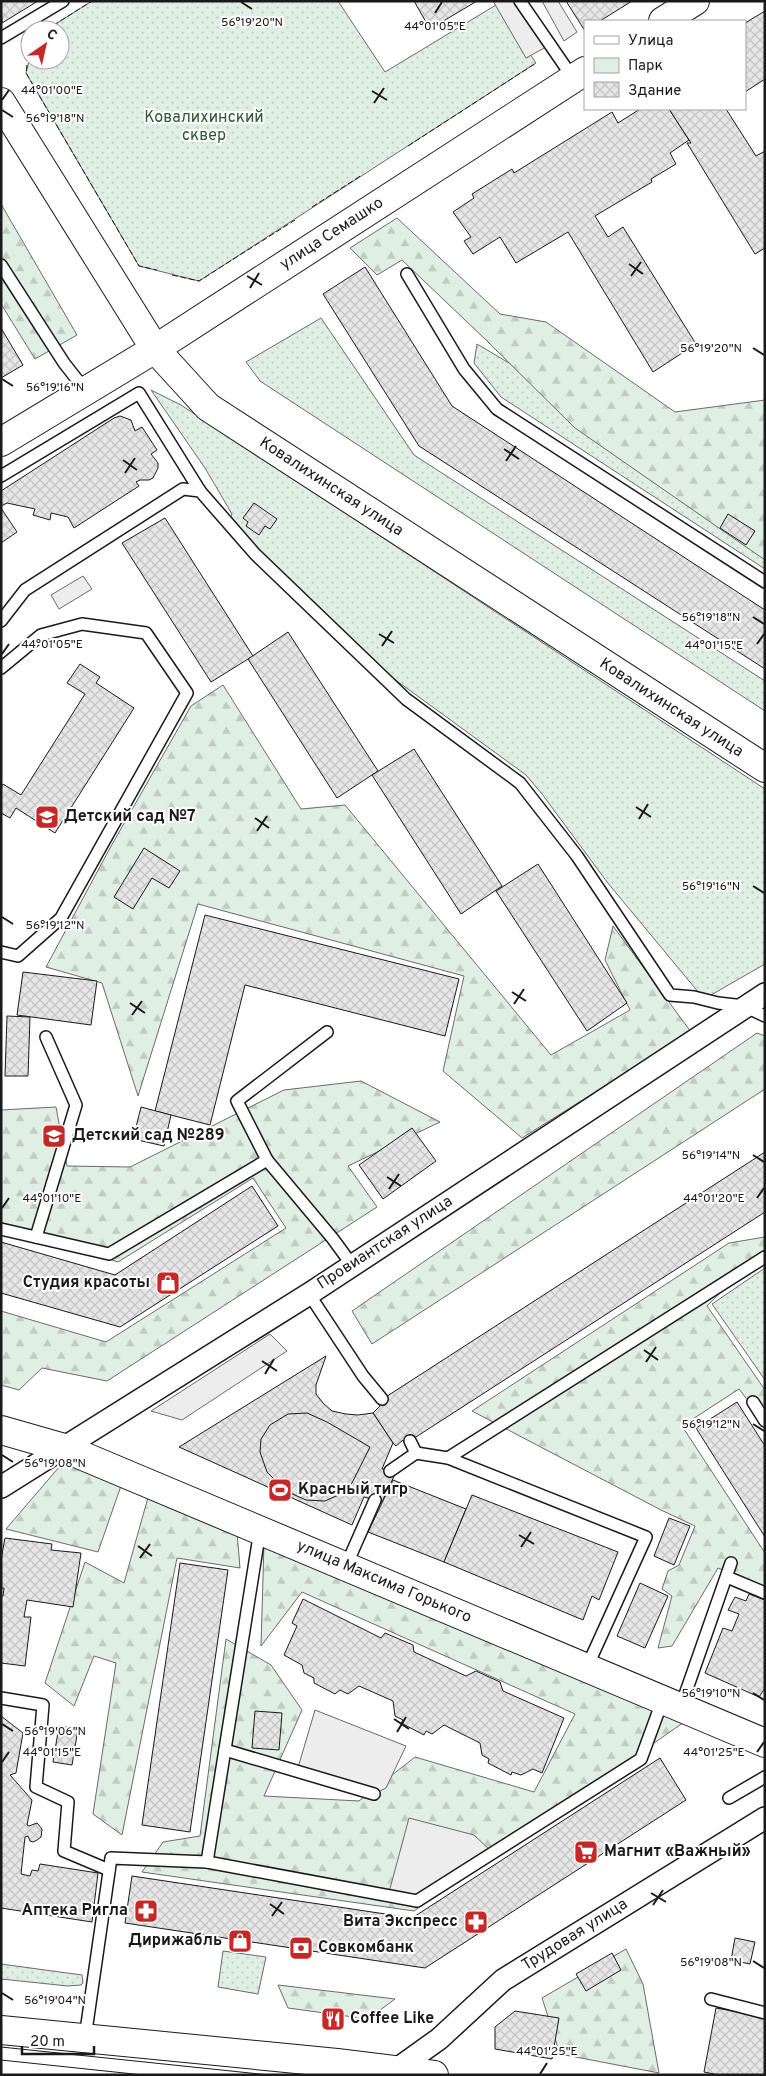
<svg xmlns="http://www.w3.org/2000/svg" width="766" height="2076" font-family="Overpass,sans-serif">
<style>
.green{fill:url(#green-dots);stroke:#6a6a6a}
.forest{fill:url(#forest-firs);stroke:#6a6a6a}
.parking{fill:#ededed;stroke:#6a6a6a}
.building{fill:url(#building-cross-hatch);stroke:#1a1a1a}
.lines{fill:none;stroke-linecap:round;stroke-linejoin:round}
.lane-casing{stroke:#1a1a1a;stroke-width:14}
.street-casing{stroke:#1a1a1a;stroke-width:24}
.secondary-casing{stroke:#1a1a1a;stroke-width:30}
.primary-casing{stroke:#1a1a1a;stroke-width:30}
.lane{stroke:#fff;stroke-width:11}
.street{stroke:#fff;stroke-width:21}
.secondary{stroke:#fff;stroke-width:28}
.primary{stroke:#fff;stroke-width:28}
.tram{stroke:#1a1a1a;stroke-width:1}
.fence{stroke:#1a1a1a;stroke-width:1;stroke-dasharray:6 2.5;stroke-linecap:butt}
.ticks{fill:none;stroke:#1a1a1a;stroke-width:2}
.labels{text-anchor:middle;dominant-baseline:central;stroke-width:4;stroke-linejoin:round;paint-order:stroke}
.park-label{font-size:16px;fill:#2b5a34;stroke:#fff}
.street-label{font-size:16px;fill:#1a1a1a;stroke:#fff}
.poi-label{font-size:16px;font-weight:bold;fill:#1a1a1a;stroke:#fff;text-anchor:start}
.ticks-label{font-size:12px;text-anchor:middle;fill:#1a1a1a;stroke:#fff;stroke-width:4;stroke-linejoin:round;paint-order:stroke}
</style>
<defs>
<pattern id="green-dots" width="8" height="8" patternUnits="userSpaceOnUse" patternTransform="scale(1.25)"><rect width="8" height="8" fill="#e0efe3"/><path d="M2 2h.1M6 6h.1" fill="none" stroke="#c0ccc2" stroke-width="1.8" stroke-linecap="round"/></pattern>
<pattern id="forest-firs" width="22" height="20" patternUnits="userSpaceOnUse" patternTransform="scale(1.25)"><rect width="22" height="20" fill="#e0efe3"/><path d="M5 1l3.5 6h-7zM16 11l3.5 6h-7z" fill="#c0ccc2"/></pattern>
<pattern id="building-cross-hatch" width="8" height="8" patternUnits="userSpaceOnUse" patternTransform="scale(1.25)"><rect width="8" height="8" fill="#e6e6e6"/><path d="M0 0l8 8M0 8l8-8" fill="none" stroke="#c5c5c5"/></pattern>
</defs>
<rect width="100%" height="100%" fill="#fff"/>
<g class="green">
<path d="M92,1H338L385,72L496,5L536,63L199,281L139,266L26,73L30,57V60H60V30H46Z"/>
<path d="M321,318L414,455L765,681V711L260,381L246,362Z"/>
<path d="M477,344L765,515V569L501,397L474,363Z"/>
<path d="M151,390L181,405L765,789V964L704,999L607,882L542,794L526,775L375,665L249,547L229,520L232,514L205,468Z"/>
<path d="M765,1268V1380L712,1304Z"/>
<path d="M223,1951L266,1957L258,1994L218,1987Z"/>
<path d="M1,1964L82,1975L83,1983L81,1985L68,1986L1,1979Z"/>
</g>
<g class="forest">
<path d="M1,204L77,335L35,359L1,304Z"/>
<path d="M397,218L500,314L546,322L675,412L765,400V560L575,428L486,340L402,260L377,275L350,248Z"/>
<path d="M223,685L301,809L345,805L551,1055L630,1010L605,960L613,926L691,1032L522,1138L443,1071L464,976L198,904L138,1096L102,983L46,967L110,848L191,706Z"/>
<path d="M757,1033L765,1036V1089L372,1344L352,1311Z"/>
<path d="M361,1081L440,1122L348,1166L377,1207L107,1381L42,1368L19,1390L1,1385V1311L106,1342L286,1228L253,1178L118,1262L1,1223V1110L56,1107L67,1166L130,1167L284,1090Z"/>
<path d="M765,1237V1249L707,1306L765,1390V1423L739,1389L682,1426L765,1553V1587L718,1568L672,1646L658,1648L672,1596L662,1589L668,1571L679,1565L695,1526L661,1510L472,1411L729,1243Z"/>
<path d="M66,1459L123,1480L98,1552L6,1529Z"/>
<path d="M149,1494L237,1532L240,1568L177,1558L122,1835L93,1814L116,1663L94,1656L74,1706L45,1683L85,1562L124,1583Z"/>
<path d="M264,1543L687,1720L414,1911L142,1872L163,1842L200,1836L226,1639L271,1665L302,1710L264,1796L359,1801L415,1757L534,1792L575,1714L302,1592L261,1646Z"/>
<path d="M626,1949L643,1984L659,2073L560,2054L542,1998Z"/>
<path d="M278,1985L395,1999L368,2019L288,2008Z"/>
</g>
<g class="parking">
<path d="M493,1H517L546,47L526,58Z"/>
<path d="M542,1H558L577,32L564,41Z"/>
<path d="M83,576L92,589L59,609L51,595Z"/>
<path d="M270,1334L287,1351L182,1420L151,1411Z"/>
<path d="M315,1710L406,1746L386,1788L374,1794L297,1771Z"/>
<path d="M409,1818L474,1835L493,1853L417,1901L388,1896Z"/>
</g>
<g class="building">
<path d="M1,1H38L2,23Z"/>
<path d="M414,1H477L430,29Z"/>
<path d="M566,1H632L600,21H585V31Z"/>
<path d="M765,11V79L745,92V23Z"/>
<path d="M640,109H669L689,140L670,153L676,164L651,179L652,182L595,216L608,237L623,227L696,344L653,372L568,232L516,263L500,237L473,254L464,241L471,237L453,212L474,198L472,194L512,169L514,173L612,112L618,123Z"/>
<path d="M669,109H726L756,156L765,151V248L755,254L687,143H691Z"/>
<path d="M365,267L452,406L765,610V669L419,446L323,294Z"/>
<path d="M1,328L23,365L1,378Z"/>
<path d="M120,416L131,420L135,431L142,427L157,450L151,454L158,463V468L153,478L149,480H140L136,482L139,486L74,528L68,517L51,513L50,520L33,515L35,509L7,503L1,506V491L114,418Z"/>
<path d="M254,503L277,519L270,529L265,526L259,535L246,526L248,522L243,518Z"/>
<path d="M1,508L17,532L1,543Z"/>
<path d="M728,514L755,531L746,545L720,528Z"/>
<path d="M165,518L253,656L211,682L122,543Z"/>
<path d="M288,632L378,771L337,798L248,659Z"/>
<path d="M80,664L100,677L96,683L134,708L55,833L16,808L10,818L1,813V787L3,784L21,795L85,694L67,683Z"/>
<path d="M414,749L502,886L461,914L372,775Z"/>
<path d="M144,848L180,871L169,888L152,878L133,909L114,897Z"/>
<path d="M538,864L627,1003L587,1031L496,891Z"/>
<path d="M205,915L459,979L445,1036L245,985L210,1125L155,1111Z"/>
<path d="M23,972L97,981L91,1025L17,1015Z"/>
<path d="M7,1016L30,1017L28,1076H5Z"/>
<path d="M141,1107L171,1115L164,1146L133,1139Z"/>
<path d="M412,1128L436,1161L383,1199L359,1165Z"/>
<path d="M765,1152V1212L405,1444L403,1440L396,1446L393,1443L373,1413L380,1406L378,1402Z"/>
<path d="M252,1186L278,1226L120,1327L1,1293V1242L115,1275Z"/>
<path d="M326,1356L316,1385V1394L323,1403L332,1411L346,1414L358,1415L373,1413L393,1443L382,1469L396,1472L382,1502L364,1497L352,1525L179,1447Z"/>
<path d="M737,1402L765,1446V1537L696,1428Z"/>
<path d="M307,1413L327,1422L370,1447L352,1483L343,1493L325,1501L306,1500L286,1491L267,1472L260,1452L261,1439L270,1425L288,1414Z"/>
<path d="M393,1480L466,1509L444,1562L368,1532Z"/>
<path d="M472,1495L618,1552L599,1600L592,1596L583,1620L444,1562Z"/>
<path d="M669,1518L690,1526L674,1565L654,1556Z"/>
<path d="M5,1538L52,1544L51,1550L81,1553L73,1607L27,1600L24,1617H31L25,1666L1,1663V1596H3L4,1588H1V1560Z"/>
<path d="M180,1563L228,1570L190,1832L142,1825Z"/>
<path d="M640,1583L668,1596L645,1648L617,1636Z"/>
<path d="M749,1594L765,1600V1688L759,1697L705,1673L723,1628L732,1631L739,1614L728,1610L735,1597L746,1601Z"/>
<path d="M303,1599L381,1638L385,1633L413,1645L414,1652L466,1676L476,1671L500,1682L503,1691L564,1718L542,1773L533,1769L521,1775L512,1772L511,1775L488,1763L489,1759L482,1755L480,1743L444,1725L432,1734L426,1731L424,1735L401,1723L403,1720L395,1716L393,1701L359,1686L348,1694L340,1690L335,1694L314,1683V1678L304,1673L302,1665L284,1655L297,1626L292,1623Z"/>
<path d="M255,1711L282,1713L279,1750L252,1748Z"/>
<path d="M1,1716L23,1733L16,1773L10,1775L32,1800L27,1825L29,1826L37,1823L42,1829L41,1837L37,1840L33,1842L30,1841L28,1836L25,1837L21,1874L30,1876L32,1870L38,1871L40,1864L98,1873L92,1922L1,1908Z"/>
<path d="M59,1726L78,1729L72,1765L53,1762Z"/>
<path d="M660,1758L686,1800L425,1968L125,1923L132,1876L412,1918Z"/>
<path d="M735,1938L755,1942L750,1964L731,1960Z"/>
<path d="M612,1953L621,1970L586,1991L576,1974Z"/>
<path d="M716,2008L765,2017V2075H719L704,2072Z"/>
<path d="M515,2011L559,2018L552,2059L495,2049V2027Z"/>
</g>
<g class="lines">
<g class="lane-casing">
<g id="lane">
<path d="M520,1L573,78"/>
<path d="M1,38L63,1"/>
<path d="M1,265L64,363L86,391"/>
<path d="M407,274L464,369L497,409L765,582"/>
<path d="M1,476L139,393L200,491"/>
<path d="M1,621L25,590L183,489L200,491L255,554L406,699L520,783L577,856L670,995L694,997L718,1003L744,1006L765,1016"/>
<path d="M1,668L41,635L82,624L146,633L187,693L61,918L18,956L1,952"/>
<path d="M267,1160L237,1101L327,1032"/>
<path d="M1,1229L109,1254L267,1160L333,1239L352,1265"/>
<path d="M36,1237L76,1105L46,1037"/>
<path d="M309,1294L363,1376L382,1399"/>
<path d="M753,1402L765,1421"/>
<path d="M416,1453L448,1458"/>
<path d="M390,1471L416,1453L410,1441"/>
<path d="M346,1566L375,1500"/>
<path d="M727,1577L765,1593"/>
<path d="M587,1667L646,1537L448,1458L765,1257"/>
<path d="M1,1698L43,1705L36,1787L68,1802L64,1851L109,1870"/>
<path d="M681,1706L731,1563"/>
<path d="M225,1750L374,1794"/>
<path d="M729,1798L765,1777"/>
<path d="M207,1862L417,1901L641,1759L663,1699"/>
<path d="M711,1999L765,2013"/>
<path d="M85,2038L111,1858L207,1862L260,1530"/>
</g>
</g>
<g class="street-casing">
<g id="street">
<path d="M1,1487L309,1294L765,994"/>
<path d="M396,2075L397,2069L439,2039L503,1980L765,1818"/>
</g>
</g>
<g class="secondary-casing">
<g id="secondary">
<path d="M663,21L695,1"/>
<path d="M1,102L155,349L208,407L765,768"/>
<path d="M1,442L155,349L585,71"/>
<path d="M1,1430L64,1448L765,1743"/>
</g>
</g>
<g class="primary-casing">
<path id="primary" d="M1,2030L337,2063L434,2075"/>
</g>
<use href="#lane" class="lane"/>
<use href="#street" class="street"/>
<use href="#secondary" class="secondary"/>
<use href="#primary" class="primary"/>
<g class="tram">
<path d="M1,2047L269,2075"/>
<path d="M1,2060L143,2075"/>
</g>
<g class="fence">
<path d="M46,30L92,1"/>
<path d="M27,65L26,73L139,266L157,270"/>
<path d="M408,146L536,63"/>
<path d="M312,207L362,175"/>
<path d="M172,275L199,281L295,220"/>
</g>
</g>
<path class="ticks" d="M241,2L252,9M435,13L442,2M372,91L387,100M2,100L9,90M374,103L384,88M2,110L13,117M629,264L643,274M247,276L262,285M631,276L641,262M250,288L259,273M753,348L764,355M2,379L13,386M504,449L519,459M123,460L137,470M506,461L516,446M125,473L135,458M753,617L764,624M379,634L394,643M757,644L764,634M382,646L392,631M2,654L9,644M636,807L651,817M255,818L269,828M639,819L648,804M257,831L267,816M753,886L764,893M2,917L13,924M512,992L526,1001M130,1003L145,1013M514,1004L524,989M132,1015L142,1001M753,1155L764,1162M387,1177L401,1186M389,1189L399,1174M757,1198L764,1188M2,1208L9,1198M644,1350L658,1360M262,1361L277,1371M646,1362L656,1347M265,1374L274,1359M753,1424L764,1431M2,1455L13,1462M519,1535L534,1544M138,1546L152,1556M521,1547L531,1532M140,1558L150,1544M753,1693L764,1700M394,1719L409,1729M2,1724L13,1731M397,1732L406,1717M757,1752L764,1742M2,1762L9,1752M651,1893L666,1902M270,1904L284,1914M653,1905L663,1890M272,1916L282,1902M753,1961L764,1968M2,1993L13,2000M540,2074L547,2063"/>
<defs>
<g id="school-square" transform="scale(1.25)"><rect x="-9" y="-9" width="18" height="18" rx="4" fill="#c62828" stroke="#fff"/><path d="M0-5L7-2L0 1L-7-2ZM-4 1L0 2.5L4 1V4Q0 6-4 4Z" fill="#fff"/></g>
<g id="shop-square" transform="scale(1.25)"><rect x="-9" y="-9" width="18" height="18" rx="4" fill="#c62828" stroke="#fff"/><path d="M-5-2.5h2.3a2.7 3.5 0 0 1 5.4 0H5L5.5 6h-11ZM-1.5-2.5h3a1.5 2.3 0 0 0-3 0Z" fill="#fff"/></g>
<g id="stadium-square" transform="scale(1.25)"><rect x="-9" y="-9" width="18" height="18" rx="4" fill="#c62828" stroke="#fff"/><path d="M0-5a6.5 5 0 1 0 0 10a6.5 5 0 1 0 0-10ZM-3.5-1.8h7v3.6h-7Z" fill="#fff"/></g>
<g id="supermarket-square" transform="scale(1.25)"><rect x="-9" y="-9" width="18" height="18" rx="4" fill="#c62828" stroke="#fff"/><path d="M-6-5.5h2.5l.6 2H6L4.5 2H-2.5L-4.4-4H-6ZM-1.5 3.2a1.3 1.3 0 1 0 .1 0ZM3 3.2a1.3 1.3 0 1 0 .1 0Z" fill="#fff"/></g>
<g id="pharmacy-square" transform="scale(1.25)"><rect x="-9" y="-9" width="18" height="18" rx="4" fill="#c62828" stroke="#fff"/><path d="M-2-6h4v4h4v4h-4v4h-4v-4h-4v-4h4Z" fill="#fff"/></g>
<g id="bank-square" transform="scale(1.25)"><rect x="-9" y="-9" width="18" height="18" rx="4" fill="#c62828" stroke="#fff"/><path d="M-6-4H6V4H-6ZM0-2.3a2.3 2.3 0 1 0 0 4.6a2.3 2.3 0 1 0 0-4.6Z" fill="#fff"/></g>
<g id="restaurant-square" transform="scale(1.25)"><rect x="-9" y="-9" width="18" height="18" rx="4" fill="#c62828" stroke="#fff"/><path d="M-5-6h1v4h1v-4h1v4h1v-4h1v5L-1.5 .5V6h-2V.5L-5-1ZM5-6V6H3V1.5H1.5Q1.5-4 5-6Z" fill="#fff"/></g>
</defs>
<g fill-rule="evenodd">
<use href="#school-square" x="47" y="817"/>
<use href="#school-square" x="54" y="1136"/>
<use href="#shop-square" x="168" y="1283"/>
<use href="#stadium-square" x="280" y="1490"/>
<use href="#supermarket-square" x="586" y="1852"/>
<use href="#pharmacy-square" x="146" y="1911"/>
<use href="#pharmacy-square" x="476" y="1922"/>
<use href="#shop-square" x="240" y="1941"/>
<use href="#bank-square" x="301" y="1948"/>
<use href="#restaurant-square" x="333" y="2019"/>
</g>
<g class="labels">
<g class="park-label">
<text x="204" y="118">Ковалихинский<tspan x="204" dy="18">сквер</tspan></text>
</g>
<g class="street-label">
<text transform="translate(332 234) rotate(-33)">улица Семашко</text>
<text transform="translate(331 487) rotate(33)">Ковалихинская улица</text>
<text transform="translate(671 708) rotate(33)">Ковалихинская улица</text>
<text transform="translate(385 1243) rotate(-33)">Провиантская улица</text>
<text transform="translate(384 1582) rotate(23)">улица Максима Горького</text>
<text transform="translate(575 1935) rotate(-32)">Трудовая улица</text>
</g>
<g class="poi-label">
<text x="64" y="817">Детский сад №7</text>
<text x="72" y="1136">Детский сад №289</text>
<text x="150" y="1283" text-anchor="end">Студия красоты</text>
<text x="298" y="1490">Красный тигр</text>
<text x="604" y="1852">Магнит «Важный»</text>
<text x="128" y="1911" text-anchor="end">Аптека Ригла</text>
<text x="458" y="1922" text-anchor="end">Вита Экспресс</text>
<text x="222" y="1941" text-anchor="end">Дирижабль</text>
<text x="318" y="1948">Совкомбанк</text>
<text x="350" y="2019">Coffee Like</text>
</g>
</g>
<g class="ticks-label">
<text x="252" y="26">56°19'20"N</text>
<text x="435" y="30">44°01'05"E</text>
<text x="52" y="94">44°01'00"E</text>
<text x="55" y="122">56°19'18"N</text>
<text x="711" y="352">56°19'20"N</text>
<text x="55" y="391">56°19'16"N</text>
<text x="711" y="621">56°19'18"N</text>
<text x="52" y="648">44°01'05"E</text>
<text x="714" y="649">44°01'15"E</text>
<text x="711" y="890">56°19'16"N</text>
<text x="55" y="929">56°19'12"N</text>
<text x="711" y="1159">56°19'14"N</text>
<text x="52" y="1202">44°01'10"E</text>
<text x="714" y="1202">44°01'20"E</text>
<text x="711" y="1428">56°19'12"N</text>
<text x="55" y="1467">56°19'08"N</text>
<text x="711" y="1697">56°19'10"N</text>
<text x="55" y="1735">56°19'06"N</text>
<text x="52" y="1756">44°01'15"E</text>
<text x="714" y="1756">44°01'25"E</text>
<text x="711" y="1966">56°19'08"N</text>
<text x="55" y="2004">56°19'04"N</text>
<text x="547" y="2055">44°01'25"E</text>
</g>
<rect width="766" height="2076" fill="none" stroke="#1a1a1a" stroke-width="5"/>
<rect x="584" y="20" width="162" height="90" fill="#ffffff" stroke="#a3a3a3"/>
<rect x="594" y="36" width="25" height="8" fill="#ffffff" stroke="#a3a3a3"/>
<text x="628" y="45" font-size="15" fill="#1a1a1a">Улица</text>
<rect x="594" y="58" width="25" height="15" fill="#e0efe3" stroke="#a3a3a3"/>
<text x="628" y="70" font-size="15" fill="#1a1a1a">Парк</text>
<rect x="594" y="82" width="25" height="15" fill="url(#building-cross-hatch)" stroke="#a3a3a3"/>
<text x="628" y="95" font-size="15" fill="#1a1a1a">Здание</text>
<g transform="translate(45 45) rotate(34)"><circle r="24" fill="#ffffff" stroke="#a3a3a3"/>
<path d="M0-4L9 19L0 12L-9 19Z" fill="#c62828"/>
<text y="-8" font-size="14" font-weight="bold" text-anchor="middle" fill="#1a1a1a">С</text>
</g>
<path d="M22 2046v8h72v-8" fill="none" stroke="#1a1a1a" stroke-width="2.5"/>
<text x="30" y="2046" font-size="15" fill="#1a1a1a" stroke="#ffffff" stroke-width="4" paint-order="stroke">20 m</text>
</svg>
